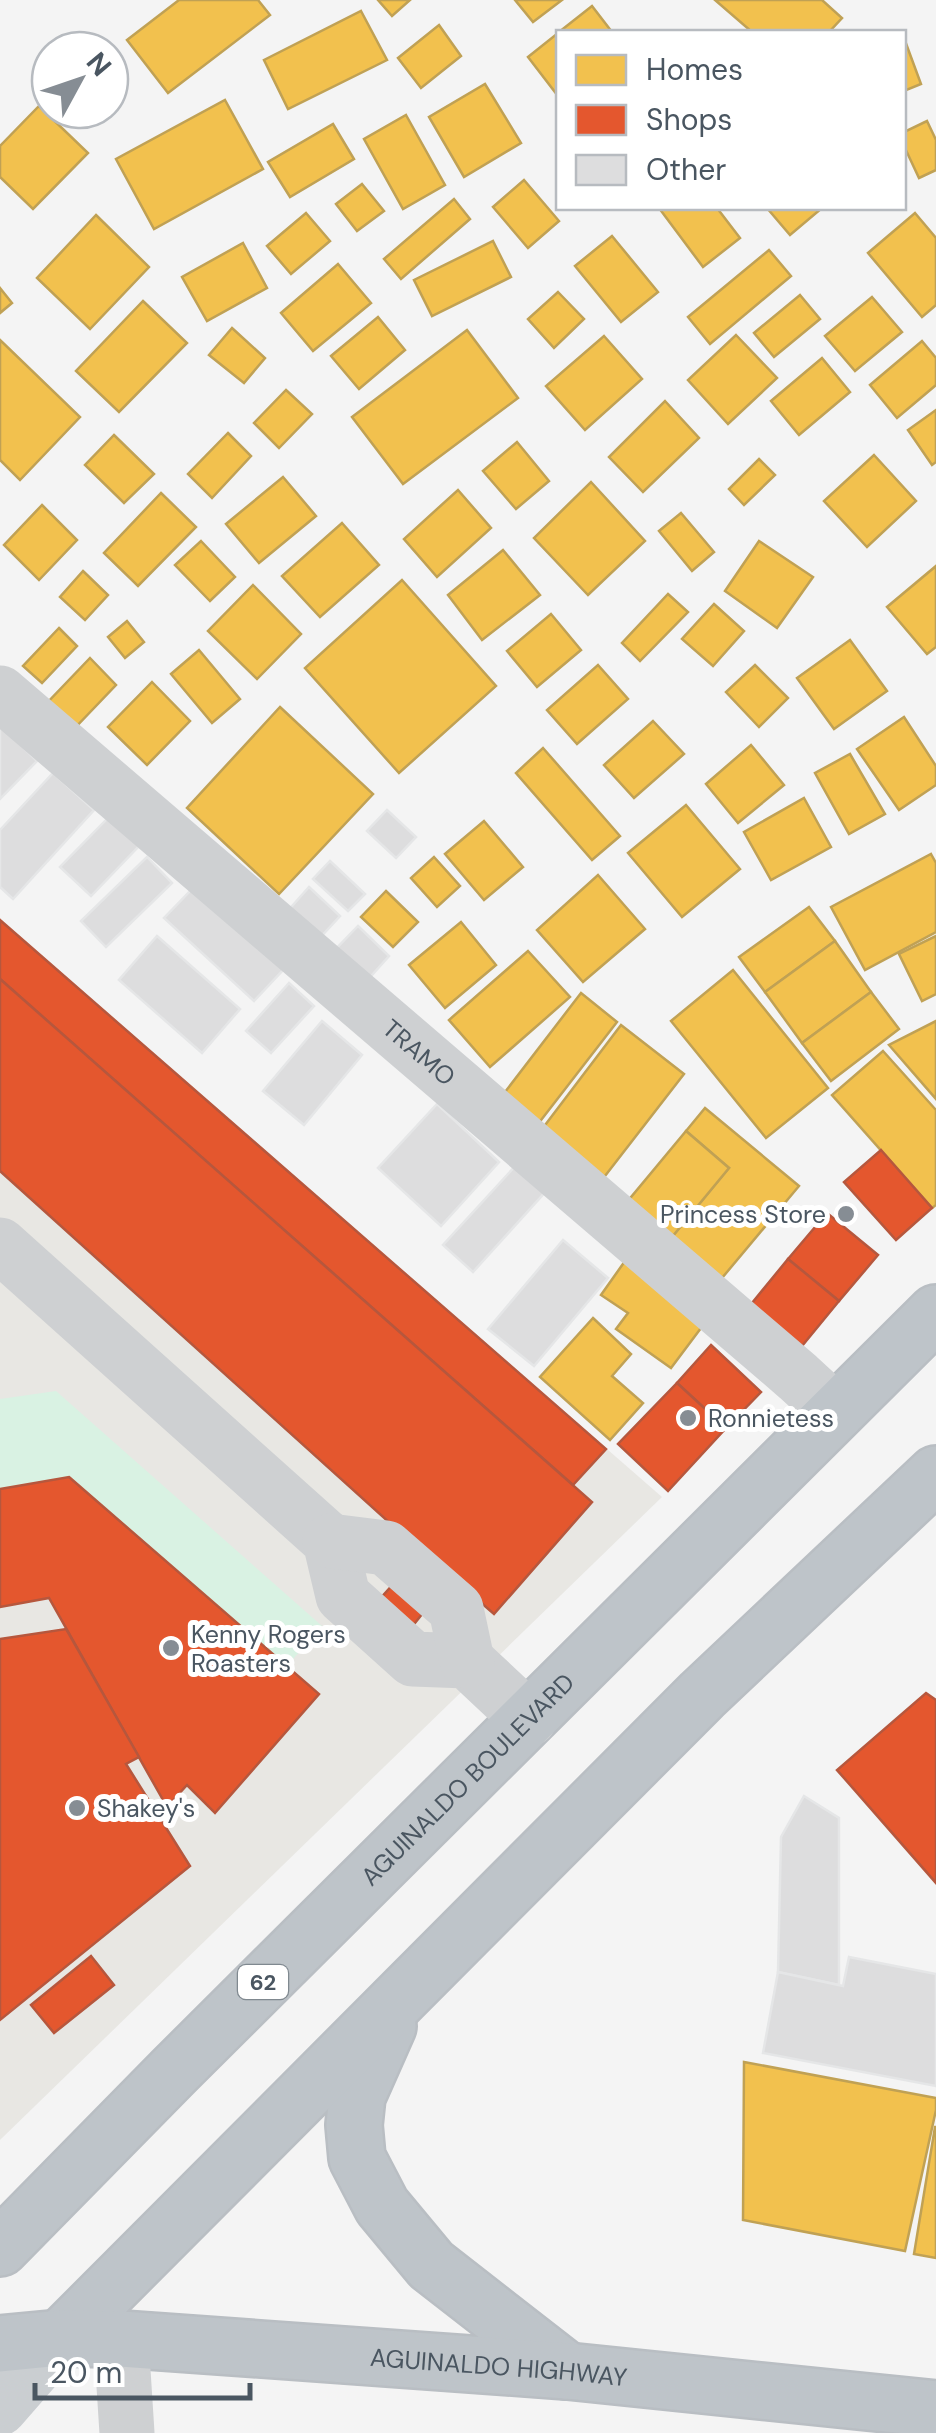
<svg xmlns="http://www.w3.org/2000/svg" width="936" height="2433" font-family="'DM Sans',sans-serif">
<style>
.commercial{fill:#e8e7e3}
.green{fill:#d9f2e3}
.homes{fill:#f2c14e;stroke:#c0a154;stroke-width:2.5}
.shops{fill:#e4572e;stroke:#b6573d;stroke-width:2.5}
.building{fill:#ddddde;stroke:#e5e6e7;stroke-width:2.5}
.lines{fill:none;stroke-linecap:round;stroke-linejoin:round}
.highway-casing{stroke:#b9bec3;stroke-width:60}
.minor{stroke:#ced0d2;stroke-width:55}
.major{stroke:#caced1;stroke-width:55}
.highway{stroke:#bec4c9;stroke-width:55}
.poi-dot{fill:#868d94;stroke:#fff;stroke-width:4}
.labels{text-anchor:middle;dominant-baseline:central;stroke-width:10;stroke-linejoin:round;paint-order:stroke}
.shield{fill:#fff;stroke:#808990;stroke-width:2.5}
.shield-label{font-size:22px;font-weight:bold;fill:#4a5661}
.street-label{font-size:25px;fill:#4a5661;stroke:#fff}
.poi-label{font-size:25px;fill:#4a5661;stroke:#fff;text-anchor:start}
</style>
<rect width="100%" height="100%" fill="#f4f4f4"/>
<path class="commercial" d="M0,920L662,1497L0,2140Z"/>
<path class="green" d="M56,1391L322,1626L287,1666L69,1477L0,1489V1399Z"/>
<g class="homes">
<path d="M179,0H258L270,15L168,93L127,40Z"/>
<path d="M378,0H410L392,16Z"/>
<path d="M515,0H562L533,22Z"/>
<path d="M715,0H822L842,18L829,32H752Z"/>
<path d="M592,6L612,32H559Z"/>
<path d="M361,11L387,60L288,109L264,60Z"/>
<path d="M439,25L461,56L421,88L398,58Z"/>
<path d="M558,33V96L528,57Z"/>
<path d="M904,38L921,84L904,91Z"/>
<path d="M485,84L521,143L464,177L429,117Z"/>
<path d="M225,100L263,169L154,229L116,159Z"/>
<path d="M39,106L88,153L33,209L0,177V146Z"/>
<path d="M406,115L445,185L403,209L364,139Z"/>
<path d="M927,121L936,140V170L919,178L904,146V132Z"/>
<path d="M333,124L354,159L290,197L268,162Z"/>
<path d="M524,180L559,221L528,248L493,207Z"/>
<path d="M362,184L384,211L357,231L336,204Z"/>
<path d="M454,199L470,219L401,279L384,259Z"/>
<path d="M659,208H717L740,238L703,267Z"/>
<path d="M767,208H822L790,235Z"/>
<path d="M306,213L330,241L291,274L267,246Z"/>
<path d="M915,213L936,238V305L922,317L868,253Z"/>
<path d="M96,215L149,267L90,329L37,278Z"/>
<path d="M612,236L658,292L621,322L575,266Z"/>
<path d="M493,241L511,277L432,316L414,280Z"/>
<path d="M243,243L267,288L207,321L182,277Z"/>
<path d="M769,250L791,276L710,344L688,317Z"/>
<path d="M338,264L371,303L313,351L281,313Z"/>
<path d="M0,288L12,303L0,313Z"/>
<path d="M558,292L584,319L554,348L528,319Z"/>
<path d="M800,295L820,319L774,357L754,333Z"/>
<path d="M872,297L902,332L855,371L825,336Z"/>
<path d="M143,301L187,343L119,412L76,371Z"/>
<path d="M378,317L405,350L359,389L331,356Z"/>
<path d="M232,328L265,358L244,383L209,355Z"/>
<path d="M467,330L518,398L403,484L352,417Z"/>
<path d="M736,335L777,378L728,424L688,380Z"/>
<path d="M604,336L642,379L585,430L546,386Z"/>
<path d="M0,340L80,417L20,480L0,460Z"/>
<path d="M922,341L936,358V385L897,418L870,385Z"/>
<path d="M822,358L850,392L799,435L771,401Z"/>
<path d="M286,390L312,414L279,448L254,423Z"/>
<path d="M665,401L699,438L643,492L609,457Z"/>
<path d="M936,410V462L932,465L908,430Z"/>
<path d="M228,433L251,456L212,498L188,474Z"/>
<path d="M114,435L154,474L124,503L85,465Z"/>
<path d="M517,442L549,481L516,509L483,471Z"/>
<path d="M874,455L916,501L867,547L824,501Z"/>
<path d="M759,459L775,475L744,505L729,489Z"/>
<path d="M283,477L316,516L259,563L226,524Z"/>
<path d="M591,482L645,541L588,595L534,538Z"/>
<path d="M458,490L491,528L437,577L404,539Z"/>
<path d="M161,493L196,527L138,586L104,553Z"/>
<path d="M42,505L77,540L39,580L4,545Z"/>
<path d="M681,513L714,552L692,571L659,531Z"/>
<path d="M342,523L379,565L320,617L282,576Z"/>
<path d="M201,541L235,577L210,601L175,565Z"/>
<path d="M759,541L813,577L777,628L725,591Z"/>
<path d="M503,550L540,595L482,640L448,595Z"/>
<path d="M936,566V647L927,654L887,607Z"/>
<path d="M83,571L108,595L85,620L60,597Z"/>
<path d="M402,580L496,686L399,773L305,668Z"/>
<path d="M253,585L301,634L257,679L208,631Z"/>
<path d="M668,594L688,612L640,661L622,643Z"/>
<path d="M714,604L744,631L713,666L682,639Z"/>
<path d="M551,614L581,650L537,687L507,651Z"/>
<path d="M127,621L144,642L125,658L108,637Z"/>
<path d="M59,628L77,646L42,683L23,666Z"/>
<path d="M850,640L887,691L834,729L797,678Z"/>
<path d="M199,650L240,699L212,723L171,674Z"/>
<path d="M90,658L116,685L72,731L46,704Z"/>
<path d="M598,665L628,699L577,744L547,710Z"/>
<path d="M755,665L788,698L759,727L726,692Z"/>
<path d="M152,682L190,721L147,765L108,727Z"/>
<path d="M280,707L373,794L279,894L187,808Z"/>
<path d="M904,717L936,766V785L899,810L857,749Z"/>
<path d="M653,721L684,754L634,798L604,765Z"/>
<path d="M751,745L784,785L738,823L706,784Z"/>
<path d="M543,748L620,836L592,860L516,773Z"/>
<path d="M850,754L885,814L849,834L815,773Z"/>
<path d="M804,798L831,847L771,880L744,832Z"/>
<path d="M686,805L740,869L682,917L628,853Z"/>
<path d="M484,821L523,867L484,900L445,854Z"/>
<path d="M931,854L936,863V932L865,970L831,907Z"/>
<path d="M434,857L460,886L437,907L411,878Z"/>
<path d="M598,875L645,929L583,982L537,930Z"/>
<path d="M386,891L418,922L393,947L361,917Z"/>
<path d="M809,907L835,941L765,992L739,957Z"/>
<path d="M461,922L496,965L445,1008L409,965Z"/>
<path d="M936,936V994L922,1001L899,954Z"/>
<path d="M835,941L871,992L802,1043L765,992Z"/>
<path d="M528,951L570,997L490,1067L449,1020Z"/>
<path d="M733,970L828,1088L766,1138L671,1021Z"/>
<path d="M871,992L899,1029L831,1081L802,1043Z"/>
<path d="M581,993L617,1022L538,1124L502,1096Z"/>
<path d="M936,1021V1099L889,1045Z"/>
<path d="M621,1025L684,1074L598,1185L536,1137Z"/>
<path d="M883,1051L936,1110V1205L932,1208L832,1095Z"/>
<path d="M705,1108L799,1186L722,1278L672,1237L729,1168L686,1131Z"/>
<path d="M686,1131L729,1168L672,1237L622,1208Z"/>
<path d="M625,1261L707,1320L671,1368L616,1329L628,1313L601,1295Z"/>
<path d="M593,1318L631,1354L612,1376L643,1403L610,1440L540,1377Z"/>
<path d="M744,2062L936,2098V2110L905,2251L743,2220Z"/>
<path d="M935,2127H936V2258L914,2254Z"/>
</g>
<g class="shops">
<path d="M0,920L606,1449L573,1485L0,979Z"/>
<path d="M0,979L592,1502L494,1614L402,1534L0,1171Z"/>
<path d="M881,1150L932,1208L896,1240L844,1182Z"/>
<path d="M827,1213L878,1255L839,1301L788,1259Z"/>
<path d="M788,1259L839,1301L793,1357L743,1314Z"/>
<path d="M711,1345L761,1392L726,1428L677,1383Z"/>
<path d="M677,1383L726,1428L668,1491L618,1444Z"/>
<path d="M69,1477L319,1694L215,1813L187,1785L167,1807L49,1598L0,1607V1489Z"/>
<path d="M396,1581L427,1608L411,1628L379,1600Z"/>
<path d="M66,1629L139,1757L126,1764L190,1866L0,2020V1639Z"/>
<path d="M926,1693L936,1700V1883L837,1770Z"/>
<path d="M91,1956L114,1985L54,2033L31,2005Z"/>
</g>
<g class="building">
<path d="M0,724L37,761L0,799Z"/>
<path d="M53,773L94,810L13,899L0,887V830Z"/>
<path d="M387,810L416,837L396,858L367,831Z"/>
<path d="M109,817L139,846L91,896L60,867Z"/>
<path d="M147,857L172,883L106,947L81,921Z"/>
<path d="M330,861L365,894L348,911L313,879Z"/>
<path d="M195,886L284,969L254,1001L164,918Z"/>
<path d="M309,887L340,916L316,942L286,913Z"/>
<path d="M358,926L389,956L363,985L331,954Z"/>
<path d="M157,936L240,1009L202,1053L119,980Z"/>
<path d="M289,983L314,1006L271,1053L246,1031Z"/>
<path d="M322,1021L362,1055L304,1125L263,1091Z"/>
<path d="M437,1104L499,1162L441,1226L378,1168Z"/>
<path d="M518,1163L548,1189L473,1272L443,1245Z"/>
<path d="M563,1240L608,1278L534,1366L488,1329Z"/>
<path d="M804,1796L839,1818V1985L778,1972L781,1837Z"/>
<path d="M849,1957L936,1974V2086L763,2053L778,1972L843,1986Z"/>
</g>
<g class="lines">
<g class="highway-casing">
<g id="highway">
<path d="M388,2026L357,2096L354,2125L357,2158L382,2206L431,2265L567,2371"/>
<path id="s2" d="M0,2248L174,2071L936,1313"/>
<path d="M61,2338L702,1695L936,1474"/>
<path id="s3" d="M0,2344L61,2338L121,2339L567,2371L936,2409"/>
</g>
</g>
<g class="minor">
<path id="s1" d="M0,693L798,1377L836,1412"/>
<path d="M0,1245L330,1541L343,1596L413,1659L467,1661L529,1719"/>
<path d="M330,1541L386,1548L456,1609L467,1661"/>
<path d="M121,2339L127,2433"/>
</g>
<path class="major" d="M0,2408L61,2338"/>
<use href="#highway" class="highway"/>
</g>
<g class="poi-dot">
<circle cx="846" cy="1214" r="10"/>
<circle cx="688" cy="1418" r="10"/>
<circle cx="171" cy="1648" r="10"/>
<circle cx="77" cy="1808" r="10"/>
</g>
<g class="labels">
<rect class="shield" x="238" y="1965" width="50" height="34" rx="8"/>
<g class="shield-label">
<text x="263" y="1982">62</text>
</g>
<g class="street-label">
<text stroke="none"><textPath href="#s1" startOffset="552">TRAMO</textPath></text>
<text stroke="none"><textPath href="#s2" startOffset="662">AGUINALDO BOULEVARD</textPath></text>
<text stroke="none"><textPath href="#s3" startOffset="500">AGUINALDO HIGHWAY</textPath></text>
</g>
<g class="poi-label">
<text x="826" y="1214" text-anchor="end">Princess Store</text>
<text x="708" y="1418">Ronnietess</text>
<text x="191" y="1634">Kenny Rogers<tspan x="191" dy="29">Roasters</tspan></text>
<text x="97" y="1808">Shakey's</text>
</g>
</g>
<rect x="556" y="30" width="350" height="180" fill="#ffffff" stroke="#b7bbc0" stroke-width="2.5"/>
<rect x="576" y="55" width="50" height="30" fill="#f2c14e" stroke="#b7bbc0" stroke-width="2.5"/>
<text x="646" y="80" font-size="30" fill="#4a5661">Homes</text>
<rect x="576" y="105" width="50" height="30" fill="#e4572e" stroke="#b7bbc0" stroke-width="2.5"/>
<text x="646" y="130" font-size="30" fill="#4a5661">Shops</text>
<rect x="576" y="155" width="50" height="30" fill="#ddddde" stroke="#b7bbc0" stroke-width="2.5"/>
<text x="646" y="180" font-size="30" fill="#4a5661">Other</text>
<g transform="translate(80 80) rotate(50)"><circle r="48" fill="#ffffff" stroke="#b7bbc0" stroke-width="2.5"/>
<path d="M0-8L18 38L0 25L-18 38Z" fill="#868d94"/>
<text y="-15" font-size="28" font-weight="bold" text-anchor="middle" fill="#4a5661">N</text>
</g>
<path d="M35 2383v15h215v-15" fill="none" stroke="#4a5661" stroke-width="5"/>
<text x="50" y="2383" font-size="30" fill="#4a5661" stroke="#ffffff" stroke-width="8" paint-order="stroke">20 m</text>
</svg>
